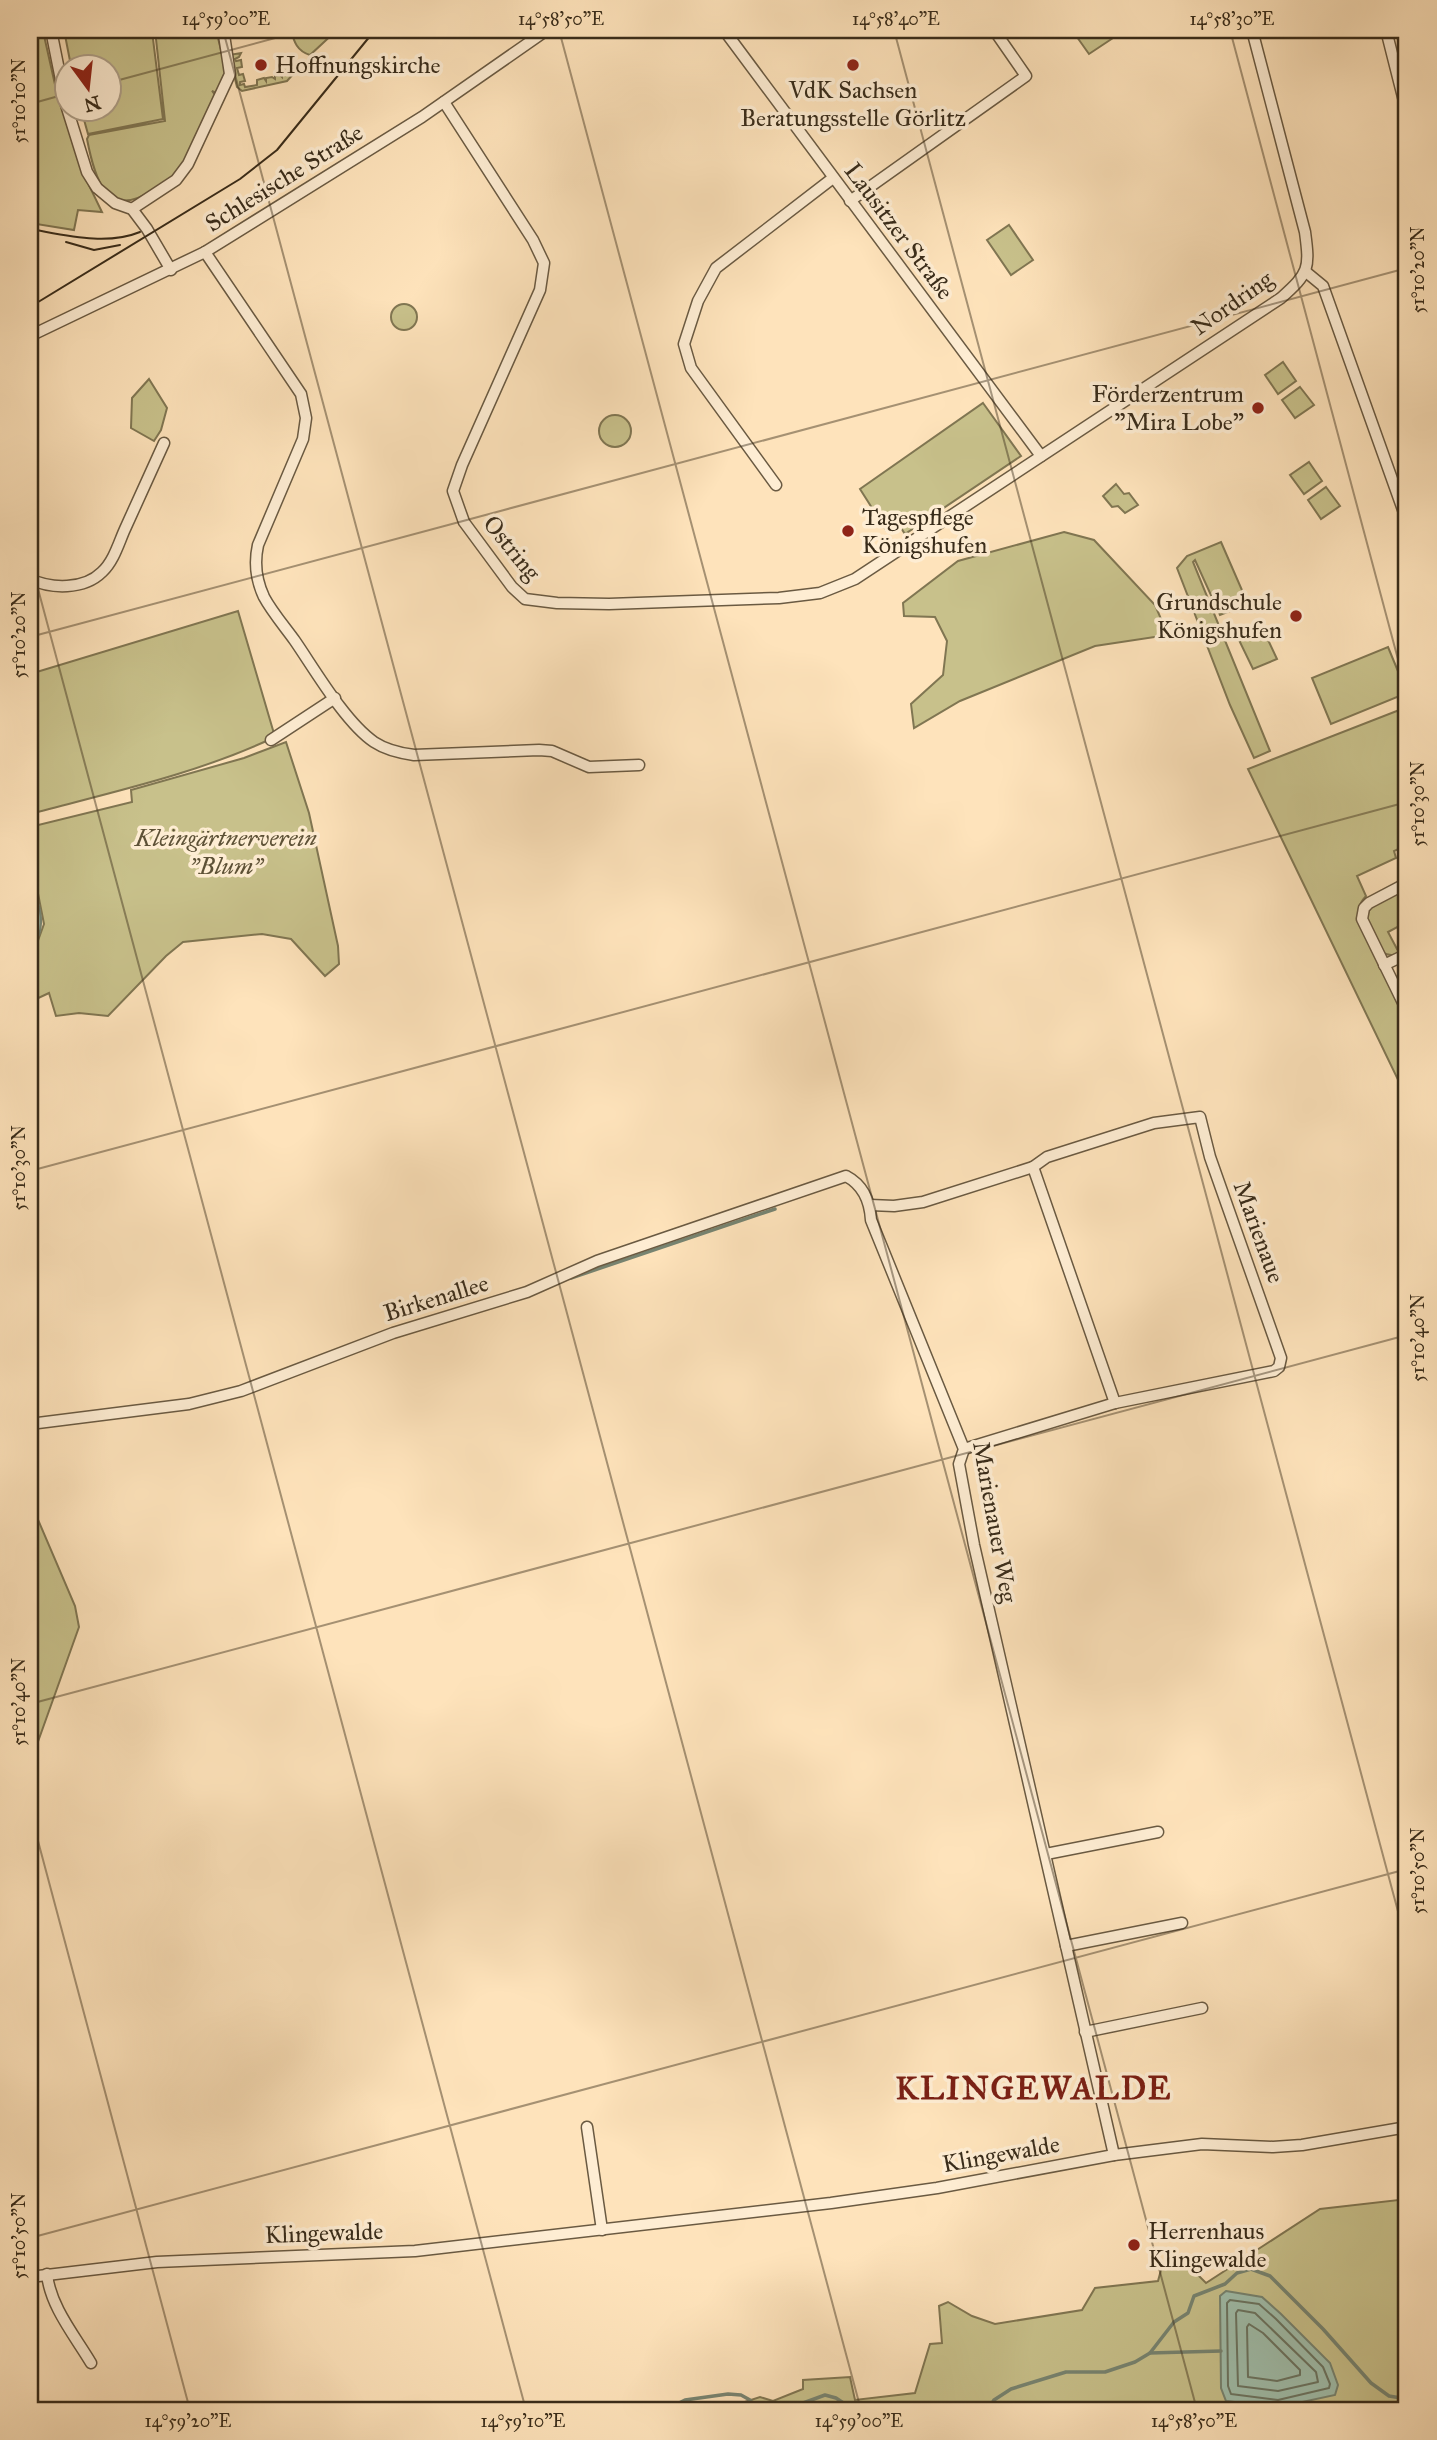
<svg xmlns="http://www.w3.org/2000/svg" width="1437" height="2440" font-family="'IM FELL Great Primer',serif">
<style>
.green{fill:#c8c18b;stroke:#807652;stroke-width:2}
.water{fill:#a0beab;stroke:#778471;stroke-width:2}
.lines{fill:none;stroke-linecap:round;stroke-linejoin:round}
.shore{stroke:#6c7562;stroke-width:2}
.stream{stroke:#778471;stroke-width:3.5}
.street-casing{stroke:#6a5a42;stroke-width:13}
.street{stroke:#feedd3;stroke-width:10}
.tram{stroke:#392c1a;stroke-width:2}
.ticks{fill:none;stroke:#392c1a;stroke-width:2;stroke-opacity:0.45}
.poi-dot{fill:#8f2418;stroke:#feedd3;stroke-width:2.5}
.labels{text-anchor:middle;dominant-baseline:central;stroke-width:7;stroke-linejoin:round;paint-order:stroke}
.poi-label{font-size:24px;fill:#392c1a;stroke:#feedd3;text-anchor:start}
.street-label{font-size:24px;fill:#392c1a;stroke:#feedd3}
.park-label{font-size:24px;font-style:italic;fill:#5d5136;stroke:#feedd3}
.district-label{font-size:32px;font-weight:bold;letter-spacing:2px;fill:#7a1f14;stroke:#feedd3}
.neatline{fill:none;stroke:#392c1a;stroke-width:2.5}
.ticks-label{font-size:18px;text-anchor:middle;fill:#392c1a}
</style>
<rect width="100%" height="100%" fill="#fee3bb"/>
<filter id="stains"><feTurbulence type="fractalNoise" baseFrequency=".00286" numOctaves="4"/><feColorMatrix values="0 0 0 0 .2 0 0 0 0 .09 0 0 0 0 .02 0 0 0 .5 -.17"/></filter>
<radialGradient id="worn" r=".72"><stop offset=".6" stop-color="#630" stop-opacity="0"/><stop offset="1" stop-color="#630" stop-opacity=".3"/></radialGradient>
<g class="green">
<path d="M64,30H216L227,74L218,94L212,91L216,96C207,115 187,163 173,176C167,182 158,186 151,191C105,221 94,175 87,139L89,135L165,121L155,30L152,31L163,119L88,134L81,109L108,108V66H71Z"/>
<path d="M291,30H337L310,55C297,51 294,42 291,30Z"/>
<path d="M1072,30H1125L1089,54Z"/>
<path d="M43,31L56,89L81,169L102,212L78,210L74,230L30,223V32Z"/>
<path d="M241,53L239,57L235,59L236,61L241,60L242,67L237,68L239,75L243,74L245,81L240,82V85L244,84L245,87L257,85V80L264,78L266,81V78L272,77L275,79V76L280,75L282,77V67L303,63L287,81L242,91L237,87L229,55Z"/>
<path d="M1009,225L1033,260L1011,275L987,240Z"/>
<circle cx="404" cy="317" r="13"/>
<path d="M1283,362L1296,381L1278,394L1265,375Z"/>
<path d="M149,379L167,408L161,430L154,441L131,428L132,398Z"/>
<path d="M1300,387L1314,405L1295,418L1282,400Z"/>
<path d="M983,403L1021,456L905,534L897,522L886,530L860,489Z"/>
<circle cx="615" cy="431" r="16"/>
<path d="M1309,462L1322,481L1304,494L1290,475Z"/>
<path d="M1116,484L1124,494L1129,493L1138,505L1125,513L1118,506L1112,507L1103,496Z"/>
<path d="M1326,487L1340,506L1321,519L1308,500Z"/>
<path d="M1064,532L1094,540L1155,605L1168,635L1095,646L960,701L914,728L911,704L943,675L947,641L935,617L904,616L903,603L958,561Z"/>
<path d="M1221,542L1248,604L1220,615L1195,560L1193,562L1270,751L1254,758L1230,705L1177,568L1187,556Z"/>
<path d="M238,611L275,737C197,774 112,792 30,814V674Z"/>
<path d="M1261,625L1277,659L1253,669L1237,636Z"/>
<path d="M1388,647L1407,693L1331,724L1312,678Z"/>
<path d="M1407,707V845L1394,851L1396,858L1357,876L1366,896C1358,905 1356,913 1360,925L1407,1022V1085L1401,1086L1248,769Z"/>
<path d="M286,742L309,813L338,946L339,964L325,976L291,939L262,934L183,942L166,956L108,1016L79,1013L56,1016L49,993L30,1002V950L35,949L44,924L30,853V827L132,802L131,790L244,758Z"/>
<path d="M1407,888V922L1388,932L1397,949L1403,947L1405,949L1407,948V951C1399,954 1391,957 1383,953L1366,918L1371,906Z"/>
<path d="M30,1508H33L75,1606L79,1627L30,1764Z"/>
<path d="M1407,2199V2410H720L760,2397L773,2401L803,2389V2380L850,2377L855,2400L915,2393L930,2344L942,2343L939,2306L948,2302L972,2316L995,2324L1082,2310L1095,2288L1158,2281L1161,2270L1170,2261L1191,2268L1206,2283L1320,2209Z"/>
</g>
<g class="water">
<path d="M30,881C37,899 45,916 39,935L30,940Z"/>
<path d="M1226,2291L1262,2297L1281,2314L1330,2363L1338,2385L1335,2395L1279,2407L1226,2401L1221,2388L1220,2296Z"/>
</g>
<g class="lines">
<g class="shore">
<path d="M1230,2300L1259,2304L1276,2319L1323,2367L1330,2384L1329,2388L1278,2400L1231,2394L1228,2386L1227,2303Z"/>
<path d="M1238,2310L1255,2313L1316,2372L1318,2382L1278,2391L1238,2386L1236,2313Z"/>
<path d="M1249,2324L1263,2333L1300,2370V2375L1277,2381L1248,2377L1247,2327Z"/>
</g>
<g class="stream">
<path d="M571,1278L775,1209"/>
<path d="M1150,2353L1221,2351"/>
<path d="M665,2410L685,2400L728,2394L741,2395L750,2400L756,2410"/>
<path d="M784,2410L825,2395L836,2398L854,2410"/>
<path d="M988,2410L994,2400L1011,2389L1066,2372H1105L1135,2362L1150,2353L1174,2322L1188,2313L1194,2296L1225,2284L1237,2273L1251,2269L1270,2276L1323,2329L1371,2383L1389,2396L1407,2399"/>
</g>
<g class="street-casing">
<g id="street">
<path d="M51,30L66,105"/>
<path d="M724,30L1041,456"/>
<path d="M1386,30L1407,113"/>
<path d="M444,102L533,240L544,263L540,290L462,465L453,491L464,522L512,587L525,599L557,603L609,604L779,598L820,593L855,579L1281,298C1309,273 1310,269 1305,232L1252,30"/>
<path d="M67,108L87,172L97,188L115,203L132,209L147,229L171,270"/>
<path d="M850,201L1026,76L994,30"/>
<path d="M132,209L176,180L188,164L230,74L224,35"/>
<path d="M205,252L301,394L306,418L303,439L258,545C254,563 256,580 264,597C272,612 285,627 295,641C315,670 345,722 374,742C386,750 399,753 414,755L539,750L552,751L589,767L639,765"/>
<path d="M1306,272L1323,286L1407,521"/>
<path d="M30,336L205,252L422,117L547,30"/>
<path d="M776,485L691,368L684,344L698,301L716,268L833,178"/>
<path d="M30,579C51,589 84,590 102,572C114,561 119,542 125,529C138,500 151,472 164,443"/>
<path d="M271,740L335,698"/>
<path d="M1407,883L1369,903L1364,908L1362,919L1407,1011"/>
<path d="M1384,965L1407,954"/>
<path d="M1033,1167L1115,1403"/>
<path d="M870,1205L894,1206L923,1202L1033,1167L1047,1157L1154,1123L1200,1117L1210,1157L1281,1358L1279,1367L1274,1371L1115,1403L964,1449"/>
<path d="M30,1424L189,1404L241,1391L393,1333L527,1292L597,1261L846,1176C863,1185 870,1201 871,1220L964,1449L959,1464L974,1545L1114,2155"/>
<path d="M1046,1854L1158,1832"/>
<path d="M1066,1946L1182,1923"/>
<path d="M1085,2032L1202,2008"/>
<path d="M587,2127L602,2230"/>
<path d="M47,2274C50,2306 75,2336 91,2363"/>
<path d="M30,2277L157,2262L415,2251L831,2203L937,2188L1114,2155L1202,2144L1273,2147L1302,2145L1407,2127"/>
</g>
</g>
<use href="#street" class="street"/>
<g class="tram">
<path d="M30,229C65,235 106,246 140,232"/>
<path d="M66,242L94,250L120,245"/>
<path d="M30,307L240,179L277,150L375,30"/>
</g>
</g>
<path class="ticks" d="M223,30L861,2410M559,30L1197,2410M894,30L1407,1945M1230,30L1407,693M108,83L305,30M30,104L66,94M30,559L526,2410M30,637L1407,268M30,1171L1407,802M30,1704L1407,1335M30,1811L190,2410M30,2238L1407,1869M1378,2410L1407,2402"/>
<g class="poi-dot">
<circle cx="261" cy="65" r="7"/>
<circle cx="853" cy="65" r="7"/>
<circle cx="1258" cy="408" r="7"/>
<circle cx="848" cy="531" r="7"/>
<circle cx="1296" cy="616" r="7"/>
<circle cx="1134" cy="2245" r="7"/>
</g>
<g class="labels">
<g class="poi-label">
<text x="275" y="65">Hoffnungskirche</text>
<text x="853" y="90" text-anchor="middle">VdK Sachsen<tspan x="853" dy="28">Beratungsstelle Görlitz</tspan></text>
<text x="1244" y="394" text-anchor="end">Förderzentrum<tspan x="1244" dy="28">"Mira Lobe"</tspan></text>
<text x="862" y="517">Tagespflege<tspan x="862" dy="28">Königshufen</tspan></text>
<text x="1282" y="602" text-anchor="end">Grundschule<tspan x="1282" dy="28">Königshufen</tspan></text>
<text x="1148" y="2231">Herrenhaus<tspan x="1148" dy="28">Klingewalde</tspan></text>
</g>
<g class="street-label">
<text transform="translate(284 178) rotate(-32)">Schlesische Straße</text>
<text transform="translate(899 231) rotate(53)">Lausitzer Straße</text>
<text transform="translate(1232 303) rotate(-35)">Nordring</text>
<text transform="translate(512 548) rotate(51)">Ostring</text>
<text transform="translate(1259 1232) rotate(70)">Marienaue</text>
<text transform="translate(436 1298) rotate(-17)">Birkenallee</text>
<text transform="translate(995 1522) rotate(80)">Marienauer Weg</text>
<text transform="translate(1001 2154) rotate(-10)">Klingewalde</text>
<text transform="translate(324 2233) rotate(-2)">Klingewalde</text>
</g>
<g class="park-label">
<text x="226" y="838">Kleingärtnerverein<tspan x="226" dy="28">"Blum"</tspan></text>
</g>
<g class="district-label">
<text x="1034" y="2088">KLINGEWALDE</text>
</g>
</g>
<rect width="1437" height="2440" fill="none" stroke="#fee3bb" stroke-width="77"/>
<g transform="translate(88 88) rotate(165)"><circle r="33" fill="#feedd3" stroke="#afa089" stroke-width="2"/>
<path d="M0-5L12 26L0 18L-12 26Z" fill="#8f2418"/>
<text y="-10" font-size="19" font-weight="bold" text-anchor="middle" fill="#392c1a">N</text>
</g>
<rect x="38" y="38" width="1360" height="2364" class="neatline"/>
<g class="ticks-label">
<text x="226" y="25">14°59'00"E</text>
<text x="561" y="25">14°58'50"E</text>
<text x="896" y="25">14°58'40"E</text>
<text x="1232" y="25">14°58'30"E</text>
<text transform="translate(19 101) rotate(-90)" y="6">51°10'10"N</text>
<text transform="translate(1418 270) rotate(-90)" y="6">51°10'20"N</text>
<text transform="translate(19 635) rotate(-90)" y="6">51°10'20"N</text>
<text transform="translate(1418 804) rotate(-90)" y="6">51°10'30"N</text>
<text transform="translate(19 1168) rotate(-90)" y="6">51°10'30"N</text>
<text transform="translate(1418 1338) rotate(-90)" y="6">51°10'40"N</text>
<text transform="translate(19 1702) rotate(-90)" y="6">51°10'40"N</text>
<text transform="translate(1418 1871) rotate(-90)" y="6">51°10'50"N</text>
<text transform="translate(19 2236) rotate(-90)" y="6">51°10'50"N</text>
<text x="188" y="2427">14°59'20"E</text>
<text x="523" y="2427">14°59'10"E</text>
<text x="859" y="2427">14°59'00"E</text>
<text x="1194" y="2427">14°58'50"E</text>
</g>
<rect width="100%" height="100%" filter="url(#stains)"/>
<rect width="100%" height="100%" fill="url(#worn)"/>
</svg>
